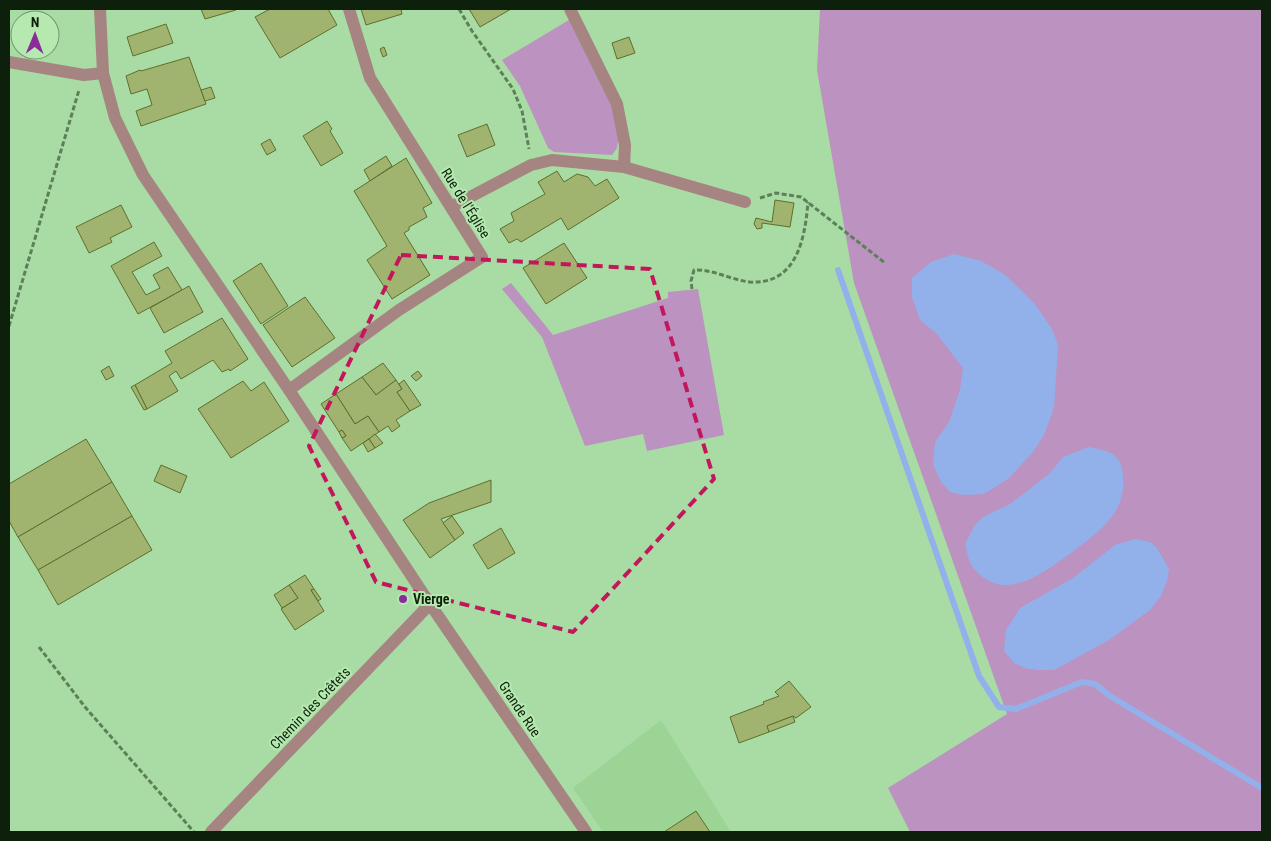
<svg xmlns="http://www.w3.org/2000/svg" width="1271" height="841" font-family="'Roboto Condensed',sans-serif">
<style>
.built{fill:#9bd495}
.green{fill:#bb92c0}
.water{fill:#92b1eb}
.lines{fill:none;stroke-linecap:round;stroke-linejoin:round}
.stream{stroke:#92b1eb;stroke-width:6}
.building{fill:#a0b470;stroke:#5d6f2d}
.path{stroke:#5d8059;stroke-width:3;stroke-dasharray:5 2.5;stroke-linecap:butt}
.minor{stroke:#a68482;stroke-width:12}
.tertiary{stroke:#a68482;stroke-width:12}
.marked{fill:none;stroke:#c2185b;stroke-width:4;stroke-dasharray:10 6;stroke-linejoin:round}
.poi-dot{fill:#8a2d98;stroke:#b6e9b0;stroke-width:2}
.labels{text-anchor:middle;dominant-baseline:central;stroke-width:4;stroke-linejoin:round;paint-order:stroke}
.street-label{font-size:14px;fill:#0d200b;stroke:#b6e9b0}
.poi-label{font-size:14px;font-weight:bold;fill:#0d200b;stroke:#b6e9b0;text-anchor:start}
</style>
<rect width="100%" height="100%" fill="#a9dca4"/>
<path class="built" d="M661,720L731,832H603L573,788Z"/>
<g class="green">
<path d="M820,9H1262V832H910L888,788L1007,714L854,283L817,70Z"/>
<path d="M569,20L612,107L619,134L617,148L612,155L554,152L548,148L520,86L502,60Z"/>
<path d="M511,283L553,335L668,298V292L698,289L724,435L647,451L643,434L585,446L542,337L502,289Z"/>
</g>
<g class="water">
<path d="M954,254L981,261L1004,274L1035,304L1052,329L1058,345L1054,408L1044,435L1033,452L1008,479L984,494L963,495L950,492L941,482L933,464L935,442L949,422L960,390L963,368L936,333L920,320L912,297V278L931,262Z"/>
<path d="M1089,447C1108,451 1121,453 1123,475C1127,514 1098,532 1071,553C1041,575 1001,605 972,566C968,561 967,550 965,544L975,525L983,517L1010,504L1049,474L1063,457Z"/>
<path d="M1135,539L1150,542L1157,548L1169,569L1167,581L1161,596L1150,610L1109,640L1054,670H1038L1025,668L1014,663L1004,651L1006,630L1020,608L1073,578L1115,545Z"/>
</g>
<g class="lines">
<path class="stream" d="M838,270L979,676L999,707L1016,709L1082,682L1095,684L1110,696L1262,788"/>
</g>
<g class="building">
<path d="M201,9H236V10L205,19Z"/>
<path d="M270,9H328L337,25L280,58L255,17Z"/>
<path d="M361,9H401L402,14L366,25Z"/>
<path d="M469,9H511L480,27Z"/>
<path d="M166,24L173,43L133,56L127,37Z"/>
<path d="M629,37L635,53L617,59L612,43Z"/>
<path d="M384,47L387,55L383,57L380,49Z"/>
<path d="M189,57L206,104L141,126L136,111L152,105L147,89L131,94L126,76L140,70L141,71Z"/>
<path d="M211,87L215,98L205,101L201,90Z"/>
<path d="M327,121L332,129L330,131L343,153L321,166L303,136Z"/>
<path d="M487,124L495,145L467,157L458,135Z"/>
<path d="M270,139L276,150L267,155L261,144Z"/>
<path d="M386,156L392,166L370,181L364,170Z"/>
<path d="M406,158L432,203L423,208L427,217L409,227V230L404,233L430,275L392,299L367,260L387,246L354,191Z"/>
<path d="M557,171L564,182L577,174L588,177L595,186L607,179L619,198L568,230L561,218L521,242L517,239L509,243L500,229L514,221L511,213L545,194L538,182Z"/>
<path d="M775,200L794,203L790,227L762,223V228L757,229L754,224L756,218L772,222Z"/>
<path d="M121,205L132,227L110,238L112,242L89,253L76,227Z"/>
<path d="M154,242L162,256L132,272L146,295L160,288L153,275L168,267L182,290L138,314L111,266Z"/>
<path d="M564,243L587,278L546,304L523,268Z"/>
<path d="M261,263L288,306L261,324L233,281Z"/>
<path d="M189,286L203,312L164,333L150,308Z"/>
<path d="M305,297L335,338L292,367L263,325Z"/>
<path d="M222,318L248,359L230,371L229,369L222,372L213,360L181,379L176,371L169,376L178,391L147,409L135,385L172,363L165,351Z"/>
<path d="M383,363L396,380L376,395L362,377Z"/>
<path d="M109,366L114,376L106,380L101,371Z"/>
<path d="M418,371L422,376L416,381L411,376Z"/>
<path d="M362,377L376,395L396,380L402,389L397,392L410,411L396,420L400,426L392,432L388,426L379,432L368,416L355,424L336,394Z"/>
<path d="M404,380L421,405L410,411L397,392L402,389L399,384Z"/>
<path d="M243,381L251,391L264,382L289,421L231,458L198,409Z"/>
<path d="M135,385L147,409L144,410L131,387Z"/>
<path d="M336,394L355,424L368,416L379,432L351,451L342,438L346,436L342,430L339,432L321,404Z"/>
<path d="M342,430L346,436L342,438L339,432Z"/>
<path d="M375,434L383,443L375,448L369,439Z"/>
<path d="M86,439L112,482L18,537L9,521V484Z"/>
<path d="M369,439L375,448L368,452L363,443Z"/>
<path d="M161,465L187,476L180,493L154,481Z"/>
<path d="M491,480V502L441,519L455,540L430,558L403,520L429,503Z"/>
<path d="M112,482L132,516L38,570L18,537Z"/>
<path d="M132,516L152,550L58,605L38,570Z"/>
<path d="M452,516L464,533L455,540L443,523Z"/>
<path d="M501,528L515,553L488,569L473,545Z"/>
<path d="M305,575L314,589L311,590L324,611L295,630L281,609L298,598L289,585Z"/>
<path d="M289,585L298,598L282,608L274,595Z"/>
<path d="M314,589L321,599L318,601L311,590Z"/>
<path d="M789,681L811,707L796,718L793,716L767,726L769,732L739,743L730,717L764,704L763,702L779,696L775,692Z"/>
<path d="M793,716L795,722L769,732L767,726Z"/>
<path d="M696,811L710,832H664Z"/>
</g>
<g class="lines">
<g class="path">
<path d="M459,9L472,31L513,89L522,111L529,149"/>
<path d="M760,198L776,193L801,197L885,263"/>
<path d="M692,289L691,281L694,270C713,269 731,280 750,282C797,285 805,238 808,202"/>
<path d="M9,326L79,90"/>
<path d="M39,647L85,707L194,832"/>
</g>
<g class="minor">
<path d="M570,9L617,104L625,145L624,167"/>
<path d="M9,62L84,75L103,73"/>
<path d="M451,207L531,165L552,160L624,167L745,202"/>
<path d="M289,390L399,310L482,257L370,78L349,9"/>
<path d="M211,832L430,604"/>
</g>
<path class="tertiary" d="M100,9L103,73L115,118L143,175L289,390L430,604L586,832"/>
</g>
<path class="marked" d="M401,255L650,269L714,479L573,632L376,582L309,446Z"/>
<circle class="poi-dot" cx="403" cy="599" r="5"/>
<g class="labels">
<g class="street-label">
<text transform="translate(466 203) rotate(58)">Rue de l'Église</text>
<text transform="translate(310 708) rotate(-46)">Chemin des Crêtets</text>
<text transform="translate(520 709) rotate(56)">Grande Rue</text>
</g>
<g class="poi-label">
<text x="413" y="599">Vierge</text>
</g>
</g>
<rect width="1271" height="841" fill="none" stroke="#0d200b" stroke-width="20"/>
<g transform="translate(35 35) rotate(1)"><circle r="24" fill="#b6e9b0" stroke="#72996e"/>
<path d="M0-4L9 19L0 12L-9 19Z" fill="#8a2d98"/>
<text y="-8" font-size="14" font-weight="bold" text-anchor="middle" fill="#0d200b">N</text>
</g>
</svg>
